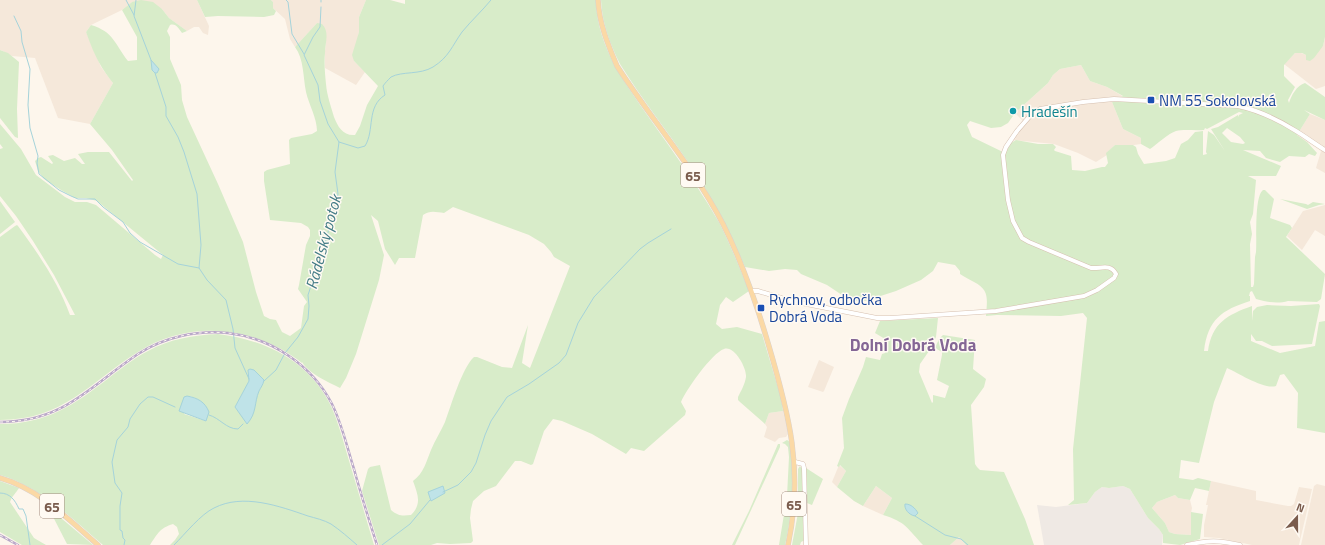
<svg xmlns="http://www.w3.org/2000/svg" width="1325" height="545" font-family="'Titillium Web',sans-serif">
<style>
.residential{fill:#f5e8da}
.industrial{fill:#efe9e4}
.green{fill:#d8ecc9;fill-rule:evenodd}
.water{fill:#bfe3e8;stroke:#a5d3da}
.lines{fill:none;stroke-linecap:round;stroke-linejoin:round}
.stream{stroke:#a5d3da;stroke-width:1}
.secondary-casing{stroke:#d6c0b0;stroke-width:5}
.primary-casing{stroke:#dad1cd;stroke-width:5.5}
.secondary{stroke:#fff;stroke-width:4}
.primary{stroke:#fbd9a5;stroke-width:4.5}
.rail-casing{stroke:#b9a8c9;stroke-width:2.5}
.rail{stroke:#fffaf3;stroke-width:1;stroke-dasharray:3;stroke-linecap:butt}
.transit-dot{fill:#1a4fb4;stroke:#fffaf3;stroke-width:1.5}
.culture-dot{fill:#0f9aa8;stroke:#fffaf3;stroke-width:1.5}
.labels{text-anchor:middle;dominant-baseline:central;stroke-width:3;stroke-linejoin:round;paint-order:stroke}
.shield{fill:#fffaf3;stroke:#a28b7f;stroke-width:1}
.shield-label{font-size:14px;font-weight:bold;fill:#7a5c4d}
.transit-label{font-size:15px;fill:#164399;stroke:#fffaf3;text-anchor:start}
.culture-label{font-size:15px;fill:#0d838f;stroke:#fffaf3;text-anchor:start}
.water-label{font-size:16px;font-style:italic;fill:#437c86;stroke:#fffaf3}
.quarter-label{font-size:17px;font-weight:bold;fill:#846695;stroke:#fffaf3}
</style>
<rect width="100%" height="100%" fill="#fdf6ec"/>
<g class="residential">
<path d="M0,0H197L209,26L208,35L203,33L199,27H194L187,31L169,18L162,9L132,2L122,10L91,25L86,32L101,67L113,83L90,124L58,118L35,58L12,56L3,51L0,50Z"/>
<path d="M271,0H366L359,17V32L354,61L365,72L356,85L325,68V51L326,43L317,23L295,47L290,39L285,19L273,8V2Z"/>
<path d="M1325,37V86L1316,89L1284,64L1295,53H1301L1306,55V60L1323,46Z"/>
<path d="M1081,65L1090,81L1107,87L1124,97L1112,102L1123,129L1141,138V144L1134,145H1115L1107,153V155L1096,162L1078,153L1054,144L1013,140L1016,138L1012,136L1023,121L1015,113L1048,83L1053,75L1060,69Z"/>
<path d="M1310,114L1325,120V173L1316,168L1321,151L1297,135Z"/>
<path d="M1325,205V236L1315,230L1302,250L1287,236L1303,211Z"/>
<path d="M819,360L834,367L824,391L823,392L808,387Z"/>
<path d="M783,411L786,423L788,434L786,437L779,438L775,442L764,437L767,427L765,424L769,413Z"/>
<path d="M839,465L846,471L837,487L832,482Z"/>
<path d="M1211,481L1256,491V500L1288,506H1291L1294,504L1299,487L1312,489L1299,545H1252L1219,538L1204,537V525L1208,505H1206Z"/>
<path d="M1317,484L1325,486V545H1301L1314,486Z"/>
<path d="M876,486L892,498L883,515L863,506Z"/>
<path d="M1175,495L1178,498L1190,500L1192,508L1191,513V535L1175,534L1169,532L1165,523L1152,508L1157,502Z"/>
<path d="M959,537L966,545H950Z"/>
</g>
<path class="industrial" d="M1123,486L1130,489L1148,518L1159,529L1163,535L1162,545H1044L1037,505L1056,507L1087,503L1095,492L1102,487L1109,488Z"/>
<g class="green">
<path d="M141,0L153,2L162,9L169,18L187,31L182,33C179,29 176,23 170,25L167,31L170,37V59L181,85L182,100L187,117L218,184L243,242L256,292L264,316L270,319L276,320L282,332L290,336L301,328L304,306L307,302L298,289L299,285L306,245L310,236V230L308,227L301,223L270,220L264,181V172L267,170L290,164L289,140L291,138L312,134L317,131C317,118 309,105 306,92C303,77 304,59 295,47L317,23L322,24C330,32 325,43 325,53C324,63 325,74 326,84C327,96 331,106 334,117C338,127 343,136 355,135L360,126L367,105L378,86L354,61L352,55L359,32V17L366,0H390L405,4V0H596C596,24 605,46 615,67C648,120 689,169 720,224C731,246 740,269 749,291L733,302L726,297L720,305L716,324L722,329L737,327L762,334L781,398L783,411L769,413L765,424L740,402L738,400V397C741,391 745,384 746,377C747,368 734,345 724,349C712,353 686,390 681,402L686,411L685,415L644,451L631,448L626,454L592,434L562,421L553,419L544,431L533,464L531,465L521,461H515L496,486L484,491L473,501L471,509L470,518L473,541L471,543L450,544L437,543L431,545H379L362,491L368,469L370,467L380,465L391,510C398,516 402,516 411,515C422,504 418,495 413,481C424,473 426,462 431,450C435,440 441,431 445,422C451,406 462,368 474,357H477L502,367L512,368L528,325L522,363L530,368L570,266L554,257L551,252L544,244L529,235L453,207L444,213C436,212 430,210 423,215L415,258H399L395,265L385,249L378,221L371,215L384,255L379,280L356,354L346,378L340,388C328,382 308,373 302,362V363C255,326 189,319 138,352C89,383 63,420 0,420V237L15,226L17,225L18,226C38,253 59,284 70,315H75L54,275L33,241L16,216L0,196V149L3,148L0,144V124L21,149L36,175L65,197L75,202H87L96,205L155,255L161,259L163,255L97,201L86,198H75L61,190L44,179L38,171L35,161L38,158L41,157L52,164L53,163L48,156L53,155L64,161L75,158L82,164H85L78,154L88,152H109L132,181L133,180L112,150L90,124L113,83C99,65 94,54 86,32L91,25C114,32 114,43 128,61L137,60V37L122,10L132,2Z"/>
<path d="M197,0H271L273,2V8L276,11L274,15L264,17L218,16L205,17Z"/>
<path d="M601,0H1325V37L1323,46L1314,58L1310,61L1306,60V55L1302,53H1295L1284,65V76L1295,87L1288,100L1289,103C1291,96 1297,85 1305,83L1325,97V120L1304,110L1310,114L1297,135L1307,142L1317,153L1315,156L1309,154L1305,157L1289,156L1280,162L1266,158L1260,151L1243,150L1281,166L1276,176H1248L1256,180L1253,214L1250,222L1252,234L1250,244L1251,287H1253L1254,284L1255,257L1256,252C1257,239 1254,197 1263,190H1265L1274,199L1270,218L1290,225L1292,228L1286,237L1325,274L1321,299L1317,302L1288,301C1278,304 1266,302 1256,299L1252,291L1250,292L1249,296H1250V301C1222,310 1208,319 1204,351H1208C1212,323 1227,315 1252,306V321L1253,311L1257,307L1267,305L1291,306L1319,304L1320,306L1312,344L1272,346L1262,341H1256L1251,334V341L1280,353L1315,346L1319,322L1325,321V433L1297,428L1298,393L1284,374L1280,375L1276,386C1265,390 1238,373 1227,368L1214,402L1199,463L1181,460L1179,478L1193,480L1198,478L1211,481L1209,491L1195,488L1190,500L1178,498L1175,495L1157,502L1152,508L1165,523L1169,532L1175,534L1191,535V512L1203,514L1200,539L1180,545L1163,543V535L1159,529L1148,518L1130,489L1123,486L1109,488L1102,487L1095,492L1087,503L1068,505L1074,500L1073,449L1087,318L1083,313L1061,316L997,315L986,316C987,300 990,290 974,282C969,279 964,277 960,274V271L955,265L938,262L933,271L921,280L896,291L865,301H857L848,299L827,285L801,274L797,270L785,269L769,271L745,267C729,230 711,195 688,162C666,129 641,98 620,64C610,44 602,23 601,0ZM1081,65L1090,81L1107,87L1123,96L1112,102L1123,129L1141,138V144L1150,149C1156,145 1169,133 1176,131C1184,129 1195,131 1204,130L1205,128L1207,129L1239,112L1243,113L1239,115V117L1238,115L1218,127L1211,129L1225,151L1214,135L1208,131L1206,152L1207,154L1203,155V131L1195,132L1188,140L1181,144L1175,158L1166,161L1144,164L1138,154L1136,147L1133,145H1115L1106,153L1108,163L1105,167H1102L1085,171L1072,170L1071,156L1055,151L1054,150L1056,147L1053,144H1038L1016,140L1011,143L1005,153L972,137L967,125L970,121L991,128L1001,127L1008,123L1015,113L1048,83L1053,75L1060,69ZM1227,128L1240,137L1245,143L1243,144L1231,142L1222,133Z"/>
<path d="M0,50L8,53L19,62L17,109L18,138L15,137L0,118Z"/>
<path d="M1280,199L1306,204L1308,205L1313,202L1325,204L1319,205L1307,209Z"/>
<path d="M0,201L15,222L0,234Z"/>
<path d="M938,318L936,337L929,351L920,364L919,372L932,403L933,402V395L945,398L949,386L937,380L942,355V352L935,348L939,339L943,335L975,340L973,369L986,379L984,387L971,405L975,464L977,467L980,470L1004,472L1025,519L1034,545H966L959,537L950,545H923C907,528 906,522 883,515L892,498L876,486L863,506L854,501L837,487L846,471L840,465L839,467L837,466L844,448L842,418L849,399L863,367L866,357L880,360L882,354L885,353L886,351L884,345L885,339L875,333L880,321Z"/>
<path d="M218,334C266,340 309,361 331,406C339,424 344,444 350,464C358,491 366,518 374,545H170L175,540L179,534L177,527L173,524C160,528 158,533 150,545H103C71,518 41,487 0,475V424C47,424 74,405 110,377C122,368 134,358 148,351C170,339 193,335 218,334ZM254,370L264,380L258,392L247,423L235,407L247,385ZM190,396L199,400L206,421L184,414Z"/>
<path d="M787,440L790,442C794,477 793,511 785,545H779L787,496L789,457L788,447L785,444L782,443Z"/>
<path d="M778,444H780V447L735,545H732L749,511Z"/>
<path d="M800,466L803,470L805,540L801,542L800,545H792L798,513V469Z"/>
<path d="M806,468L823,479L812,505L807,503Z"/>
<path d="M0,481L19,488C16,493 12,496 10,502L34,538L46,545H22L0,532Z"/>
<path d="M48,507L93,545L67,544Z"/>
</g>
<g class="water">
<path d="M151,60L159,69L157,73H155L152,70Z"/>
<path d="M250,369L254,370L264,380C263,385 261,387 259,391C254,403 257,413 247,424L235,407L249,381L248,370Z"/>
<path d="M187,396C198,398 205,402 209,412L206,421L179,411L184,397Z"/>
<path d="M443,486L445,493L431,501L428,492Z"/>
<path d="M905,504C911,504 915,508 918,513L915,516C909,515 904,509 905,504Z"/>
</g>
<g class="lines">
<g class="stream">
<path d="M126,0L134,15"/>
<path d="M136,0L134,16L151,60"/>
<path d="M286,0L288,2L292,34L304,54"/>
<path d="M321,2V0"/>
<path d="M14,16L21,31L22,42L30,69L28,105L30,128L38,156L37,163L39,174L59,190L71,196L78,199H95L103,207L123,222L130,233L140,242L178,264L199,268"/>
<path d="M155,73L166,107V116L178,137L184,152L197,194L201,245L199,268L207,280L226,300L233,329L235,348L249,379"/>
<path d="M339,142L358,148L365,146C375,130 366,107 385,95L383,86C385,83 388,80 391,77C402,71 420,75 433,67C449,57 452,46 462,32C471,21 482,11 491,0"/>
<path d="M264,381L276,370L285,353L298,337L308,319L309,306L308,295L326,240L338,194L335,172L339,142L328,124L320,101L318,85L304,55L313,37L320,27L321,7"/>
<path d="M209,415C220,418 226,429 238,429L243,424"/>
<path d="M443,492L458,485L471,472L476,463L485,435L491,421L507,397L529,384L559,363L566,355L578,323L594,297L640,249L648,243L671,229"/>
<path d="M0,493C10,493 15,500 19,509H23L26,516L30,545"/>
<path d="M915,516L945,535L961,539L968,545"/>
<path d="M124,545L125,540L123,538L122,531L120,530V506L122,493L115,483L112,462L117,440L128,427L130,419L140,404L148,397H153L175,407"/>
<path d="M174,545C185,534 201,514 214,508C243,493 279,506 308,516C315,518 324,520 331,524C340,530 349,538 357,545"/>
<path d="M382,545L410,524L430,500"/>
</g>
<g class="secondary-casing">
<g id="secondary">
<path d="M752,291H758L791,301L877,318H890L996,311L1084,296L1097,290L1114,278L1116,274C1110,263 1101,269 1091,268L1029,242L1022,238L1013,221L1008,200L1003,155L1006,147L1017,131L1030,116L1036,112L1040,109L1083,102L1114,99L1238,106C1257,110 1280,121 1296,131C1306,137 1315,144 1325,150"/>
<path d="M795,462L803,464L804,468L806,545"/>
<path d="M1187,545C1208,540 1219,540 1240,545"/>
</g>
</g>
<g class="primary-casing">
<g id="primary">
<path d="M598,0C599,23 608,45 617,66C651,119 694,168 723,224C742,262 756,302 768,343C789,414 804,470 788,545"/>
<path d="M0,478C39,489 68,519 98,545"/>
</g>
</g>
<use href="#secondary" class="secondary"/>
<use href="#primary" class="primary"/>
<g class="rail-casing">
<g id="rail">
<path d="M0,422C64,422 90,386 138,354C164,337 197,330 228,333C271,338 312,365 332,404C342,424 347,447 354,469C361,495 369,520 377,545"/>
<path d="M0,535L18,545"/>
</g>
</g>
<use href="#rail" class="rail"/>
</g>
<g class="transit-dot">
<rect x="1147" y="96" width="8" height="8" rx="2"/>
<rect x="757" y="304" width="8" height="8" rx="2"/>
</g>
<circle class="culture-dot" cx="1013" cy="111" r="4"/>
<g class="labels">
<g class="shield">
<rect x="681" y="163" width="24" height="24" rx="3"/>
<rect x="782" y="492" width="24" height="24" rx="3"/>
<rect x="40" y="494" width="24" height="24" rx="3"/>
</g>
<g class="shield-label">
<text x="693" y="175">65</text>
<text x="794" y="504">65</text>
<text x="52" y="506">65</text>
</g>
<g class="transit-label">
<text x="1159" y="100">NM 55 Sokolovská</text>
<text x="769" y="299">Rychnov, odbočka<tspan x="769" dy="17">Dobrá Voda</tspan></text>
</g>
<g class="culture-label">
<text x="1021" y="111">Hradešín</text>
</g>
<g class="water-label">
<text transform="translate(323 242) rotate(-75)">Rádelský potok</text>
</g>
<g class="quarter-label">
<text x="913" y="345">Dolní Dobrá Voda</text>
</g>
</g>
<g transform="translate(1297 517) rotate(21)" stroke="#fffaf3" stroke-width="3" paint-order="stroke">
<path d="M0-3L7 15L0 10L-7 15Z" fill="#7a5c4d"/>
<text y="-6" font-size="11" font-weight="bold" text-anchor="middle" fill="#7a5c4d">N</text>
</g>
</svg>
